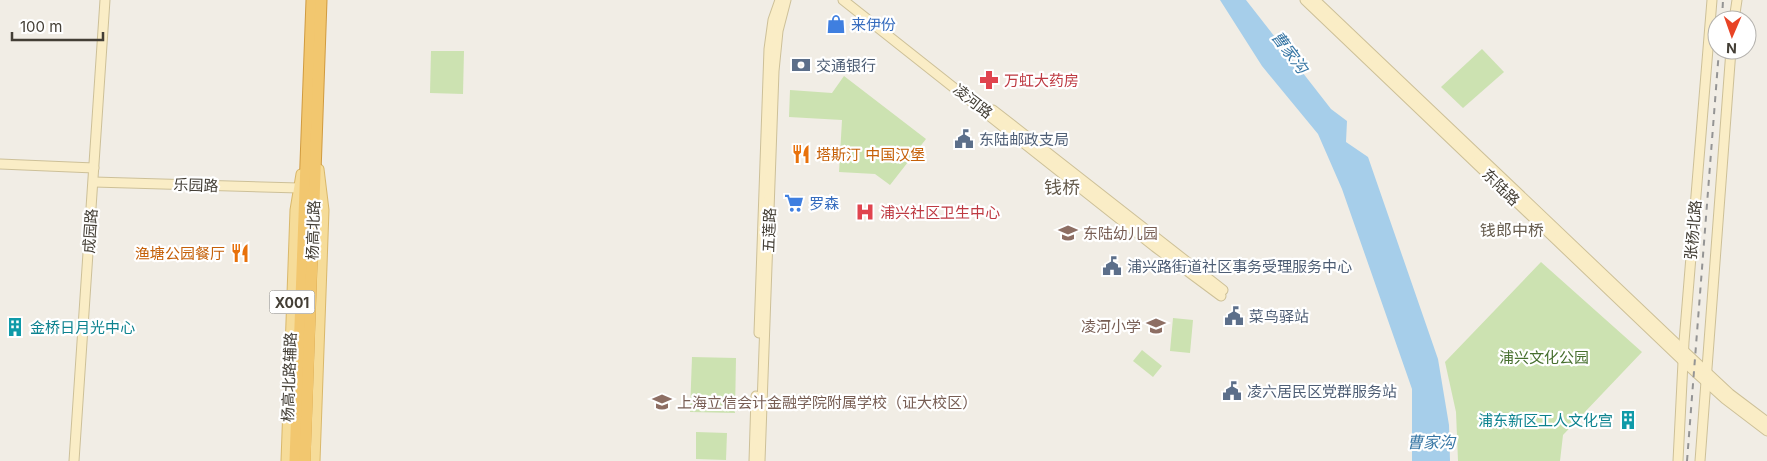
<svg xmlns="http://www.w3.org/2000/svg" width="1767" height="461" font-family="Inter,'Noto Sans SC',sans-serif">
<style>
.green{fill:#cce2b1}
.water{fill:#a6ceea}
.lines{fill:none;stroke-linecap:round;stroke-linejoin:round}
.secondary-casing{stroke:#cdc098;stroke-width:11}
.primary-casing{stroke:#d9b86b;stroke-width:11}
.highway-casing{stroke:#d09b40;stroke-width:13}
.secondary{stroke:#faedc6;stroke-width:9}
.primary{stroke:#f6dc99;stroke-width:9}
.highway{stroke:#f2c76f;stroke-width:11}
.rail{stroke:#949494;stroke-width:2;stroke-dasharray:6 6;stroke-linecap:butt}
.labels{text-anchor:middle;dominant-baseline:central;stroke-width:4.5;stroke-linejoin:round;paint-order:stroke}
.shield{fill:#fff;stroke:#7b7872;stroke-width:1}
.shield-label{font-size:14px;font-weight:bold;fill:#433e35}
.shop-label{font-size:15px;fill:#366cbe;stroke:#fff;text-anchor:start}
.service-label{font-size:15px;fill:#4e5e75;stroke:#fff;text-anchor:start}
.health-label{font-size:15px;fill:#be3a42;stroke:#fff;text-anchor:start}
.street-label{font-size:15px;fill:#433e35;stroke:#fff}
.food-label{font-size:15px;fill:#c56008;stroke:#fff;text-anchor:start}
.education-label{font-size:15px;fill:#785e54;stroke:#fff;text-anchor:start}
.culture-label{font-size:15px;fill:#0d838f;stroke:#fff;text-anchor:start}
.park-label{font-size:15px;fill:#466f2e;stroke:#fff}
.water-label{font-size:16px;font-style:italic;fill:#3877a5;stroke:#fff}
.neighbourhood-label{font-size:16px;fill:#655b4d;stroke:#fff}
.quarter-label{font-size:18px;fill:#655b4d;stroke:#fff}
</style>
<rect width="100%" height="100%" fill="#f1ede5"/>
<g class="green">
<path d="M1482,49L1504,72L1463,108L1441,87Z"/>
<path d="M431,51H464L463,94L430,93Z"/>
<path d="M844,76L926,139L890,185L875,174L839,172L842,120L789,117L790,90L832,93Z"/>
<path d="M1541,262L1642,352L1563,435L1560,461H1458L1456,412L1445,362Z"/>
<path d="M1173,318L1193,320L1190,353L1170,351Z"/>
<path d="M1142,350L1162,366L1153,377L1133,361Z"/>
<path d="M692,357L736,358L735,413L690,412Z"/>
<path d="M696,432L727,433L726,460L696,459Z"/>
</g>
<path class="water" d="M1220,0H1246L1331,109L1347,121L1346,142L1368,157L1438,359L1449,425L1450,461H1412V389L1342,189L1318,134L1262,66Z"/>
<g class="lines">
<g class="secondary-casing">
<g id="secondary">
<path d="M843,0L1155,247L1221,296"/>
<path d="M1305,0L1683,361L1725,399L1767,431"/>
<path d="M1315,0L1684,351L1730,394L1767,422"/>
<path d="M1734,20L1737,0"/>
<path d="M993,110L1223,290"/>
<path d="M0,164L94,168"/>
<path d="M94,182L299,188"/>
<path d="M759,333L769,49L773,20L780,0"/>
<path d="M74,461L105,0"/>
<path d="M754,461L756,396"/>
<path d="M760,461L774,71L778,31L786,0"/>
<path d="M1678,461L1684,342L1712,0"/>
<path d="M1700,461L1731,50"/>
</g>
</g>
<g class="primary-casing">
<g id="primary">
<path d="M286,461L295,210L301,174"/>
<path d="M315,461L324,210L319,169"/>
</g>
</g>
<g class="highway-casing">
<g id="highway">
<path d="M295,461L312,0"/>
<path d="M305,461L321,0"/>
</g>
</g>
<use href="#secondary" class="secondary"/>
<use href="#primary" class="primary"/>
<use href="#highway" class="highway"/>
<g class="rail">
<path d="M1722,20L1723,0"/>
<path d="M1687,461L1719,50"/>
</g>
</g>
<defs>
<g id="shop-bare" transform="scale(1.5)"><path d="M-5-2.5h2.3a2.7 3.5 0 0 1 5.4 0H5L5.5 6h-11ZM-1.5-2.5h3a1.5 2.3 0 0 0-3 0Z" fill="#3f7fe0" stroke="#fff" stroke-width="2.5" paint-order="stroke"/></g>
<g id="bank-bare" transform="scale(1.5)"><path d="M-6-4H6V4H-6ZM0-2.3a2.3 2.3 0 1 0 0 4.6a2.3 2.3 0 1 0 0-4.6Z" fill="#5c6f8a" stroke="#fff" stroke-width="2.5" paint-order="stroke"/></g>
<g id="pharmacy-bare" transform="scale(1.5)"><path d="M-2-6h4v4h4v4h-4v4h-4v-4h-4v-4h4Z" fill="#e0444e" stroke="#fff" stroke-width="2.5" paint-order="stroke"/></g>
<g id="civic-bare" transform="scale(1.5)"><path d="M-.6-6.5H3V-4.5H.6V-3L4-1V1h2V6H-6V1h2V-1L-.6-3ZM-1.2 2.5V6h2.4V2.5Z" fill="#5c6f8a" stroke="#fff" stroke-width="2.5" paint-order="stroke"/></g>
<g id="restaurant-bare" transform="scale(1.5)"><path d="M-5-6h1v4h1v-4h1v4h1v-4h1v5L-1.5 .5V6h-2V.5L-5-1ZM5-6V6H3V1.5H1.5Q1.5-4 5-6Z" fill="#e8710a" stroke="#fff" stroke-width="2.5" paint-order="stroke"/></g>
<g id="supermarket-bare" transform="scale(1.5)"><path d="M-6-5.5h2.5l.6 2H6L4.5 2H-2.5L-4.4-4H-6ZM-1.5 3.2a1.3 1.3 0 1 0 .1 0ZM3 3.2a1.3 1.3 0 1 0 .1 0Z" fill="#3f7fe0" stroke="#fff" stroke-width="2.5" paint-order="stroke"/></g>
<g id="hospital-bare" transform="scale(1.5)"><path d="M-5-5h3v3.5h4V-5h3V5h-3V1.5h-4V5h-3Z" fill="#e0444e" stroke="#fff" stroke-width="2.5" paint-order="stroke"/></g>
<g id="school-bare" transform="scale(1.5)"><path d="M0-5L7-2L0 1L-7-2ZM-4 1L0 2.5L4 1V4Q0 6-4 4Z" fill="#8d6e63" stroke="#fff" stroke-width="2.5" paint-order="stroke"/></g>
<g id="building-bare" transform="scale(1.5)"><path d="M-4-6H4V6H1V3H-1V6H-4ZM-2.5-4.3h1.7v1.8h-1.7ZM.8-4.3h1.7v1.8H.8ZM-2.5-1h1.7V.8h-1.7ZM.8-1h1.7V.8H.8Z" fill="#0f9aa8" stroke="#fff" stroke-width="2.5" paint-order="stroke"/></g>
</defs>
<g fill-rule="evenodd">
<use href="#shop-bare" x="836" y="24"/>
<use href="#bank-bare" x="801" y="65"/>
<use href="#pharmacy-bare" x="989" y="80"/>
<use href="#civic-bare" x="964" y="139"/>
<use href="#restaurant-bare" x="801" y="154"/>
<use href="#supermarket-bare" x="794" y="203"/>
<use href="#hospital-bare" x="865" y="212"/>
<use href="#school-bare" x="1068" y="233"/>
<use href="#restaurant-bare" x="240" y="253"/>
<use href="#civic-bare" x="1112" y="266"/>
<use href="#civic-bare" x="1234" y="316"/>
<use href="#school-bare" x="1156" y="326"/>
<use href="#building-bare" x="15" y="327"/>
<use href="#civic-bare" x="1232" y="391"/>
<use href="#school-bare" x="662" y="402"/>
<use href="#building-bare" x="1628" y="420"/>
</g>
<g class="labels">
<rect class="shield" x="269.5" y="290.5" width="45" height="23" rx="4"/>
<g class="shield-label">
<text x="292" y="302">X001</text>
</g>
<g class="shop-label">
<text x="851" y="24">来伊份</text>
<text x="809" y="203">罗森</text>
</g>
<g class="service-label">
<text x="816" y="65">交通银行</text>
<text x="979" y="139">东陆邮政支局</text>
<text x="1127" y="266">浦兴路街道社区事务受理服务中心</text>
<text x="1249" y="316">菜鸟驿站</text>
<text x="1247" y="391">凌六居民区党群服务站</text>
</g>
<g class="health-label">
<text x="1004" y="80">万虹大药房</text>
<text x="880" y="212">浦兴社区卫生中心</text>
</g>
<g class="street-label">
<text transform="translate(973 101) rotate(38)">凌河路</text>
<text transform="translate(196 185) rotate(2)">乐园路</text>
<text transform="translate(1501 187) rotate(44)">东陆路</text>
<text transform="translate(313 230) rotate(-88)">杨高北路</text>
<text transform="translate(769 230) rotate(-88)">五莲路</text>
<text transform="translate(1693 230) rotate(-85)">张杨北路</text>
<text transform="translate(90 231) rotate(-86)">成园路</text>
<text transform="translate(289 377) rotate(-88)">杨高北路辅路</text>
</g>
<g class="food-label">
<text x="816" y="154">塔斯汀 中国汉堡</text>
<text x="225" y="253" text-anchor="end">渔塘公园餐厅</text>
</g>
<g class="education-label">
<text x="1083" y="233">东陆幼儿园</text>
<text x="1141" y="326" text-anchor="end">凌河小学</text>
<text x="677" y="402">上海立信会计金融学院附属学校（证大校区）</text>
</g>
<g class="culture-label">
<text x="30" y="327">金桥日月光中心</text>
<text x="1613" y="420" text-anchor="end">浦东新区工人文化宫</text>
</g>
<g class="park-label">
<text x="1544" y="357">浦兴文化公园</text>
</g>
<g class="water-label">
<text transform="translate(1290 52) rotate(53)">曹家沟</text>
<text x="1431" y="442">曹家沟</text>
</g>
<g class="neighbourhood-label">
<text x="1512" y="230">钱郎中桥</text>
</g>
<g class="quarter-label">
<text x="1062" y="187">钱桥</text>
</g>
</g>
<g transform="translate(1732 35) rotate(182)"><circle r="24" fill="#ffffff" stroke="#b4b2ae"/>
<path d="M0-4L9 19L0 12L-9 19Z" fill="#e84325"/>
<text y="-8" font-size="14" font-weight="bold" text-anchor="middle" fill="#433e35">N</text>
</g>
<path d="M12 32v8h91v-8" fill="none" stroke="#433e35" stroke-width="2.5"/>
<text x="20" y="32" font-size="15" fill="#433e35" stroke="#ffffff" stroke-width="4" paint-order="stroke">100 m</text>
</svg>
